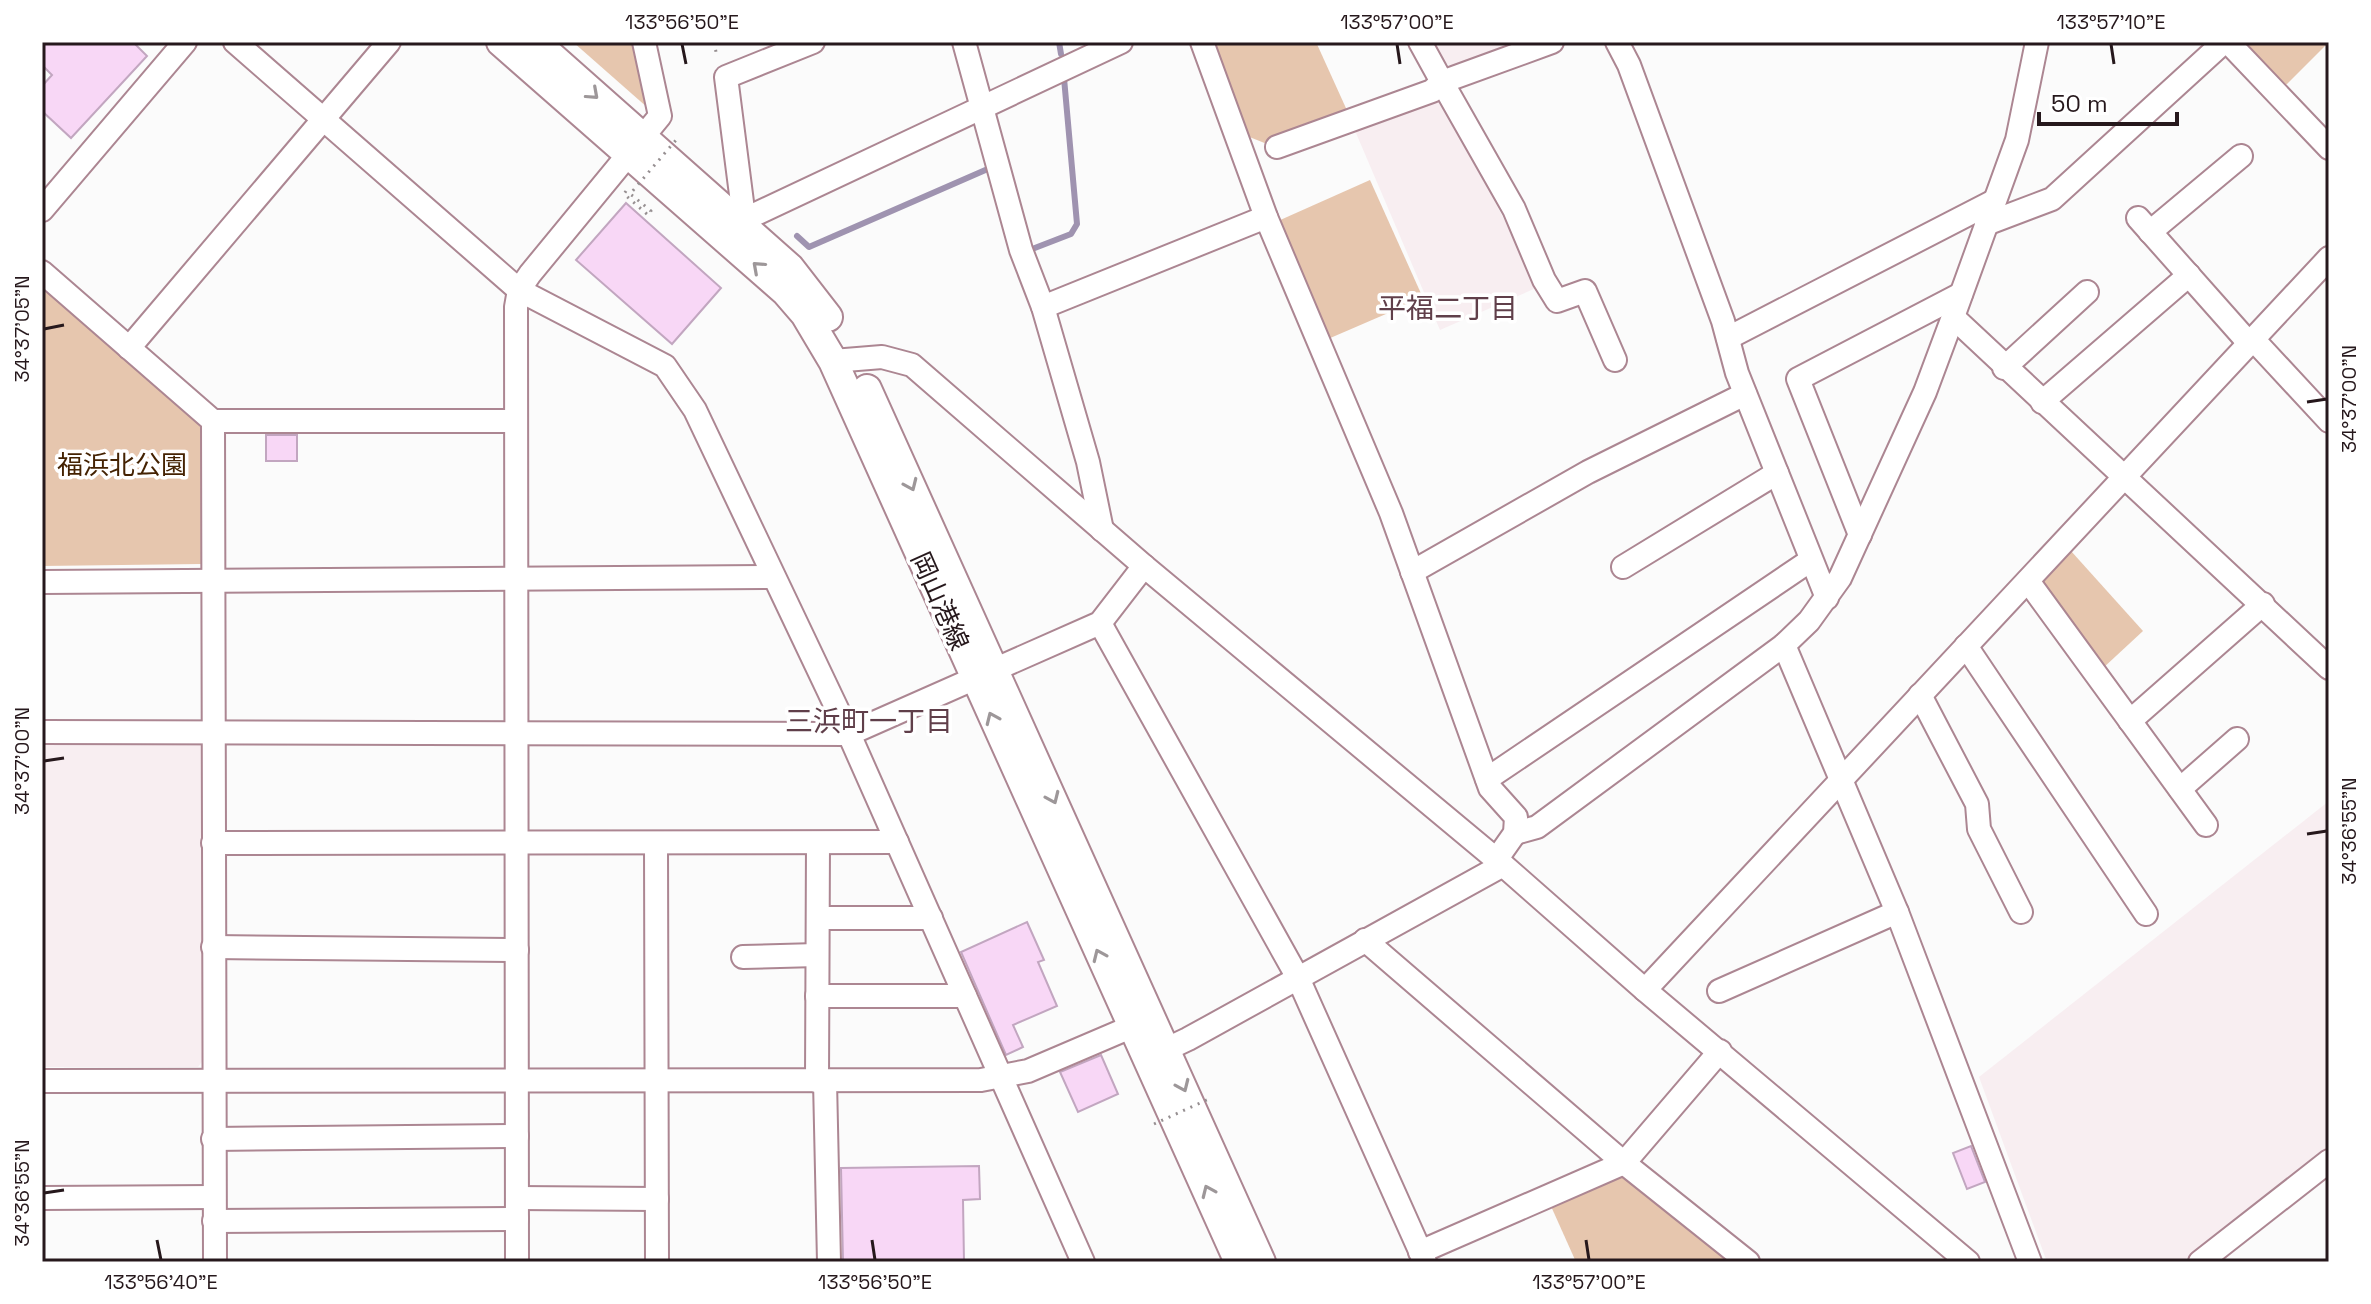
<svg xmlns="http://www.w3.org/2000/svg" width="2371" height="1304" font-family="'Space Grotesk','Noto Sans JP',sans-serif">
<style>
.built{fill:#f8eef1}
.green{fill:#e6c6ae}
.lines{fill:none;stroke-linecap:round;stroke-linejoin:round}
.stream{stroke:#9f93b0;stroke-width:6}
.building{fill:#f8d7f6;stroke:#c2a6c0;stroke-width:2}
.minor-casing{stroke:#ac8692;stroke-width:26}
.major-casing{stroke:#ac8692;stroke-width:32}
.path{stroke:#968f91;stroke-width:3;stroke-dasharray:2 6;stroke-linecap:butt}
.minor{stroke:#fff;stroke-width:22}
.major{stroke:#fff;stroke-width:28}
.path-bridge{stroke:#968f91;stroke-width:3;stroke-dasharray:2 6;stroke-linecap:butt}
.oneway{stroke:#9d9799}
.ticks{fill:none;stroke:#26181c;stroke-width:3}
.labels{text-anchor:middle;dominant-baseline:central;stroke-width:7;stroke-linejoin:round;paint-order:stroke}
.park-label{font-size:26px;fill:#442202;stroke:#fff}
.street-label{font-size:26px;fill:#26181c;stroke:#fff}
.neighbourhood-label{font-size:28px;fill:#603f4a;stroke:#fff}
.neatline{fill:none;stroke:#26181c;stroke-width:3}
.ticks-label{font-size:20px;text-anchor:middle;fill:#26181c}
</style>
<rect width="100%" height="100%" fill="#fbfbfb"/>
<g class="built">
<path d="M1432,42H1529L1456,68L1443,62Z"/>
<path d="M1432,98L1444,104L1509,229H1512L1536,288L1440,330L1353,126Z"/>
<path d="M42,744H200L204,749V1059L198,1067H42Z"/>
<path d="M2329,801V1147L2182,1262H2047L1979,1077Z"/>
</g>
<g class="green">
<path d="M573,42H636L648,108Z"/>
<path d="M1213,42H1316L1350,117L1267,144L1247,136Z"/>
<path d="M2242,42H2329L2283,88Z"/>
<path d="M1370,180L1423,298L1328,339L1278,221Z"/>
<path d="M42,283L204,425L201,564L42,566Z"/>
<path d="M2071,551L2143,631L2102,669L2043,590L2044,577Z"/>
<path d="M1623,1173L1731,1262H1576L1550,1204Z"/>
</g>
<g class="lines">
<g class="stream">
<path d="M1059,42L1061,54"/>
<path d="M797,236L809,247L990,168L989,164"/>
<path d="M1027,251L1071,234L1077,224L1064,78"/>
</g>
</g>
<g class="building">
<path d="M42,42H133L147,56L71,138L42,111V86L52,75L42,65Z"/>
<path d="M626,203L721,288L672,344L576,260Z"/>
<rect x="266" y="435" width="31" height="26"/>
<path d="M1027,922L1044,960L1038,962L1057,1006L1013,1025L1023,1047L1006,1055L961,952Z"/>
<path d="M1101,1055L1118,1094L1078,1112L1060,1072Z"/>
<path d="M1971,1146L1985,1182L1967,1189L1953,1153Z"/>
<path d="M979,1166L980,1199L963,1200L964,1262H843L841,1168Z"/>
</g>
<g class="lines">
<g class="minor-casing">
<g id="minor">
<path d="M235,42L519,290L665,366L695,410L849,734L1083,1262"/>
<path d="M964,42L1021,250L1043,307L1088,462L1102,530"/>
<path d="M1202,42L1266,217L1391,513L1490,788L1516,817L1515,833L1496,860"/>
<path d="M1420,42L1442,82L1552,42"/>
<path d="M1617,42L1629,65L1723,321L1737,373L1827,598"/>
<path d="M2228,42L2329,148"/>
<path d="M1277,147L1432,91L1442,82L1514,209L1544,280L1557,301L1585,291L1615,360"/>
<path d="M42,210L185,42"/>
<path d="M744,218L726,77L813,42"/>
<path d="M2138,218L2248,342"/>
<path d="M1986,224L2052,199L2224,42"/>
<path d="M724,229L1121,42"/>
<path d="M2150,232L2241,156"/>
<path d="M42,272L213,421H516"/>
<path d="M1043,307L1266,217"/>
<path d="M1953,317L2329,668"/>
<path d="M1728,338L1994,201"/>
<path d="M2252,338L2329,421"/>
<path d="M129,348L389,42"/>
<path d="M833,361L882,357L912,365L1144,566L1503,865L1645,990L1968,1262"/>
<path d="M2004,368L2087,292"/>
<path d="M2042,402L2189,275"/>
<path d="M213,421L215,1262"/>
<path d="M1860,535L1798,379L1961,294"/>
<path d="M1623,567L1777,473"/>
<path d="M1412,572L1588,472L1745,394"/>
<path d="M2028,581L2206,825"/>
<path d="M42,582L773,577"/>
<path d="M1100,623L1298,978L1425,1262"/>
<path d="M1784,645L1897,912L2030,1262"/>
<path d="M1966,646L2146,914"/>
<path d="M1920,695L1977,804L1979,829L2021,912"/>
<path d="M2130,721L2263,604"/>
<path d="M42,732L849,734L1100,623L1144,566"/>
<path d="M1487,779L1811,560"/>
<path d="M2180,789L2237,739"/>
<path d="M1515,833L1537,827L1784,645L1809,621L1840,578L1925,392L1953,317L2017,140L2037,42"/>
<path d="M213,843L897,842"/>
<path d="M656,844L657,1262"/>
<path d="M818,918H931"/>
<path d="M1365,940L1624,1163L1748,1262"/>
<path d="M213,947L517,950"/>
<path d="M743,957L817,955"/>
<path d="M1645,990L2329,258"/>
<path d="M1719,991L1897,912"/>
<path d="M817,996H965"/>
<path d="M1151,1050L1167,1049L1188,1039L1503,865"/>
<path d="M42,1081L981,1080L1028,1071L1131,1027L1147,1026"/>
<path d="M817,1081L818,843"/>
<path d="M825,1081L829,1262"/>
<path d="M213,1139L517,1136"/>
<path d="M42,1198L214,1197"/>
<path d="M517,1198L657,1199"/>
<path d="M214,1221L517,1219"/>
<path d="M1420,1252L1624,1163L1720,1051"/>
<path d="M517,1262L516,307L519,290L530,274L660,116L644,42"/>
<path d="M2200,1262L2329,1161"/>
</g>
</g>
<g class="major-casing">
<g id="major">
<path d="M501,42L786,292L805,314L833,361L1239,1262"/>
<path d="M535,42L790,268L828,317"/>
<path d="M867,389L1261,1262"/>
</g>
</g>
<g class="path">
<path d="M714,42L717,57"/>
<path d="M626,191L624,194L648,215L651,211L633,196"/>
</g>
<use href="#minor" class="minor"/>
<use href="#major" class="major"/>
<g class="path-bridge">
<path d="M633,196L630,194L676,140L679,143"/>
<path d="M1154,1124L1211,1098"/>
</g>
</g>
<defs><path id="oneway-chevron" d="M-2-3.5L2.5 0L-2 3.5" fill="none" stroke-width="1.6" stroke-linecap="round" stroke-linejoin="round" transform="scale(2)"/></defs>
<g class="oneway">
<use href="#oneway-chevron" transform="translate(593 94) rotate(42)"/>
<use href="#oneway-chevron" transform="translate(758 267) rotate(-138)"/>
<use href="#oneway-chevron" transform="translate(911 485) rotate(66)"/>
<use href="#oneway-chevron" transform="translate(992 718) rotate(-114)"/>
<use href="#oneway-chevron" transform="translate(1053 798) rotate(66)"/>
<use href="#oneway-chevron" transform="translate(1099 955) rotate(-114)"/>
<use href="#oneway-chevron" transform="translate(1183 1086) rotate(66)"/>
<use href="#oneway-chevron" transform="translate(1208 1191) rotate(-114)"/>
</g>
<path class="ticks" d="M682,44L686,64M1397,44L1400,64M2111,44L2114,64M44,329L64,325M2307,402L2327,399M44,761L64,758M2307,834L2327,831M44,1193L64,1190M157,1240L161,1260M872,1240L875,1260M1586,1240L1589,1260"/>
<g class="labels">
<g class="park-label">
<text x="122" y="465">福浜北公園</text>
</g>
<g class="street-label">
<text transform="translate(940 601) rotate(66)">岡山港線</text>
</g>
<g class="neighbourhood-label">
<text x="1448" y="308">平福二丁目</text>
<text x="869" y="721">三浜町一丁目</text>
</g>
</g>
<rect width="2371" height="1304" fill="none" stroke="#ffffff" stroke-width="88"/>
<path d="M2039 112v12h138v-12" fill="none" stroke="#26181c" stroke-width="4"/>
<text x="2051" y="112" font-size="24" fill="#26181c" stroke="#ffffff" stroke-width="6" paint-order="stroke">50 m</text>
<rect x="44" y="44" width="2283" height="1216" class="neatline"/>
<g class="ticks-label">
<text x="682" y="29">133°56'50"E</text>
<text x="1397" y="29">133°57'00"E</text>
<text x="2111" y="29">133°57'10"E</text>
<text transform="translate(22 329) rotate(-90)" y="7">34°37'05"N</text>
<text transform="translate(2349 399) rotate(-90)" y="7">34°37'00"N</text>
<text transform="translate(22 761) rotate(-90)" y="7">34°37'00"N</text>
<text transform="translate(2349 831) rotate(-90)" y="7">34°36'55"N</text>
<text transform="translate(22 1193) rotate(-90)" y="7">34°36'55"N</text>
<text x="161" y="1289">133°56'40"E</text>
<text x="875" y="1289">133°56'50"E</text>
<text x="1589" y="1289">133°57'00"E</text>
</g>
</svg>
